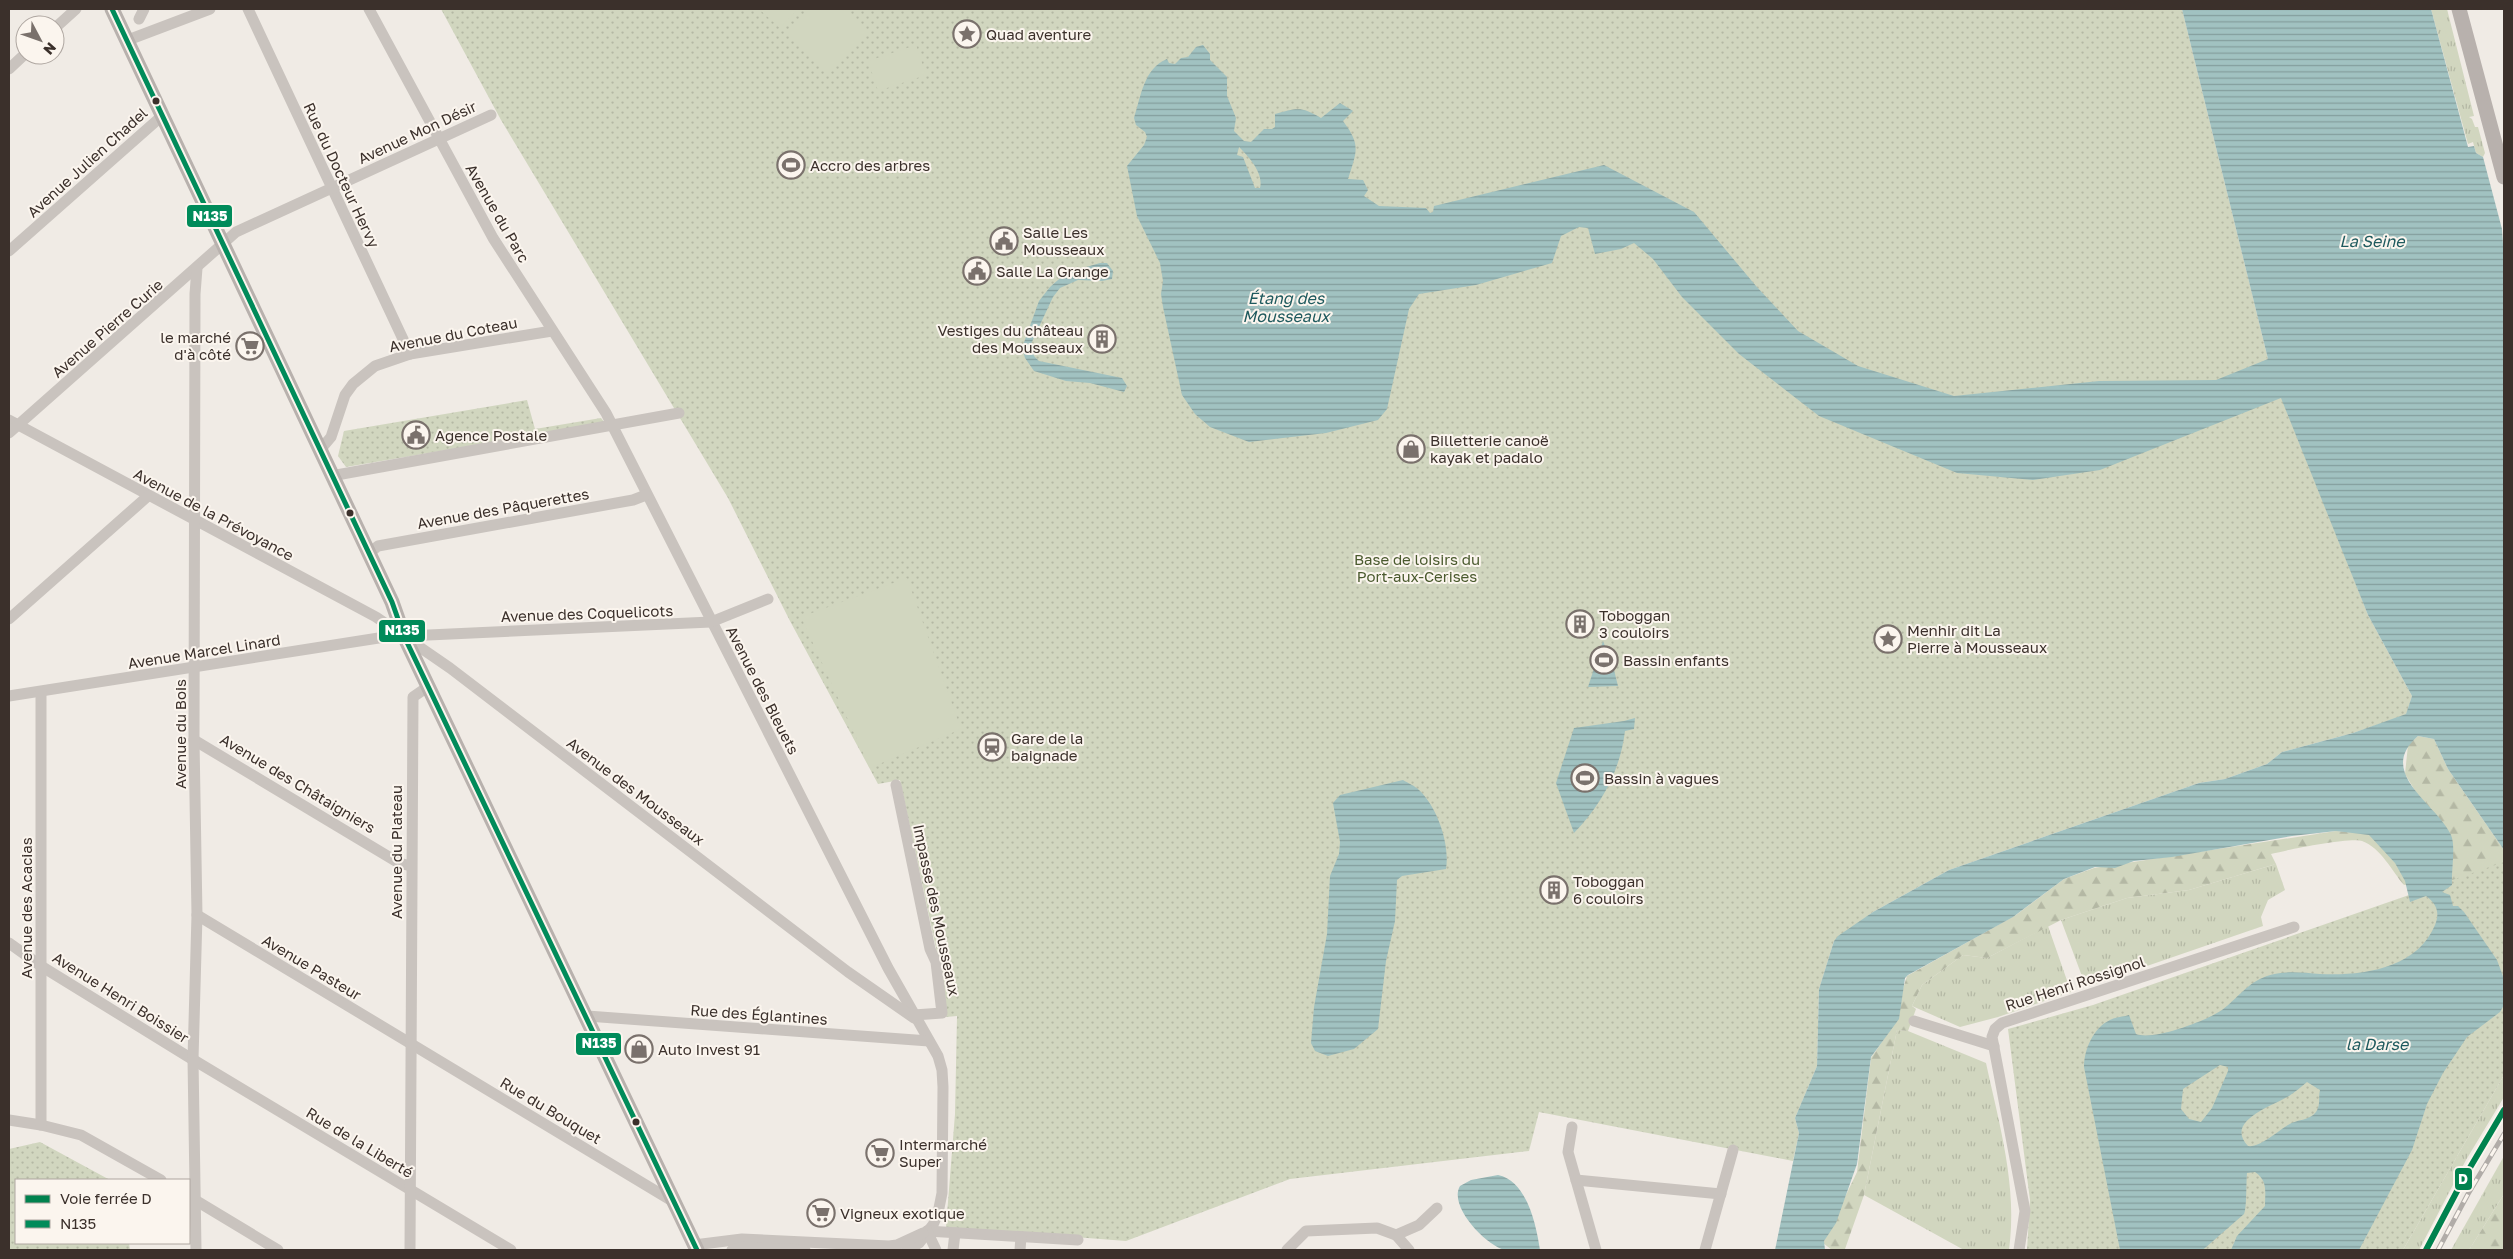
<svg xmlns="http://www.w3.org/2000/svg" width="2513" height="1259" font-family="'Golos Text',sans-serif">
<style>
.grass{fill:url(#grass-tufts)}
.forest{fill:url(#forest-firs)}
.park{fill:url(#park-dots)}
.garden{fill:#d1d6bf}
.water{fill:url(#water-rules);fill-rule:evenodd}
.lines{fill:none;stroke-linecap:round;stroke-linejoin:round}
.minor{stroke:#c9c3be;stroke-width:11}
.major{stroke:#b8b1ad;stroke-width:15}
.rail-casing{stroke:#b1aca8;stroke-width:5}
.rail{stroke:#fbf5ee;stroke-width:3;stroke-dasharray:9;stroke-linecap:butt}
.bus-1-casing{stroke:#fbf5ee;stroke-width:9}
.bus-1{stroke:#008b5a;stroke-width:5}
.rail-1-casing{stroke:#fbf5ee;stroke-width:10}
.rail-1{stroke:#00824e;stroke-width:6}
.bus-dot{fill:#3b302b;stroke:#fbf5ee;stroke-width:2}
.labels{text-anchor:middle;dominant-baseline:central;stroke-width:4;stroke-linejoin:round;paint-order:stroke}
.poi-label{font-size:15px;fill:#3b302b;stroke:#fbf5ee;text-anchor:start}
.street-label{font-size:15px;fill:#3b302b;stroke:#fbf5ee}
.park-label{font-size:15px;fill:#4a5a2e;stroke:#fbf5ee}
.water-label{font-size:16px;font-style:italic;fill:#1f5a5e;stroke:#fbf5ee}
.line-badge{stroke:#fbf5ee;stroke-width:2}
.badge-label{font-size:14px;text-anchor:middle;font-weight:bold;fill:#fff}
</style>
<defs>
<pattern id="grass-tufts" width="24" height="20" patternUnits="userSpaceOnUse" patternTransform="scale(1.25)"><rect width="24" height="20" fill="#d1d6bf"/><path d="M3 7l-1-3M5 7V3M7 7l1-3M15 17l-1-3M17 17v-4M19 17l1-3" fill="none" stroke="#b4b8a4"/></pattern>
<pattern id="forest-firs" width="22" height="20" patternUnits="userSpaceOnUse" patternTransform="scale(1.25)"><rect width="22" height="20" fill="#d1d6bf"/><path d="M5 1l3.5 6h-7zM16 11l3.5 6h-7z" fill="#b4b8a4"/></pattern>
<pattern id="park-dots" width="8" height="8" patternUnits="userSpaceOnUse" patternTransform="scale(1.25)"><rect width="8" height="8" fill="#d1d6bf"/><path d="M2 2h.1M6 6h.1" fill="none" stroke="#b4b8a4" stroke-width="1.8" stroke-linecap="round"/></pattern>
<pattern id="water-rules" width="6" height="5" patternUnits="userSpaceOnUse" patternTransform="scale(1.25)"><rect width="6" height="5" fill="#a1c2c1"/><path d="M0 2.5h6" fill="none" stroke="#849e9d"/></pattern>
</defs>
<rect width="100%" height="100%" fill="#f0ebe5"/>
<g class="grass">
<path d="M2431,9H2447L2474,116L2469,117L2472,119L2475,127H2478L2485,153L2483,157L2476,153L2473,142L2468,144Z"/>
<path d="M2276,864L2285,890L2268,900L2261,917L2263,926L2086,987L2061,920L2127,898L2189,890Z"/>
<path d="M2048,926L2071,992L1998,1017L1960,1027L1912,1006L1922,985L1963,955L1987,958Z"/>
<path d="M1897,1030L1908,1031L1986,1063C1999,1123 2018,1188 2009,1250H1964L1864,1195Z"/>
<path d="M2504,1075V1097L2466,1160L2419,1250H2403Z"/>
<path d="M2504,1156V1194L2469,1250H2451Z"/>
</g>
<g class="forest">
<path d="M2418,736L2434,739L2448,769L2504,850V979L2458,906L2420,799L2405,774L2408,745Z"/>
<path d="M2336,831L2371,833L2391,853L2410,884L2404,885C2392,871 2381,848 2362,841C2351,837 2286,850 2271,854L2276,864L2189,890L2127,898L2061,920L1987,958L1963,955L1922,985L1912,1006L1916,1009L1908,1031L1897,1030L1864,1195L1845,1249L1832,1250L1823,1243L1857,1172L1871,1058L1890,1030L1907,976L2016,915L2064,879L2094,868Z"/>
<path d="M2504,1194V1250H2469Z"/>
</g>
<g class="park">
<path d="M441,9H2182L2268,359L2368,615L2412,696L2406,715L2353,733L2282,752L2267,764L2225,779L2199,783L1949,870L1873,912L1834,941L1819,989L1817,1066L1795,1118L1799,1133L1793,1161L1539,1112L1529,1151L1290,1179L1126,1241L946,1227L955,1114L957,1016L946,1017L937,953L900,780L878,784L790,621L728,498L501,120Z"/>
<path d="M527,400L535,429L601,418L605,423L346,467L338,456L344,431Z"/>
<path d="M2504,862V1075L2403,1250H2027L2030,1200L2008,1029L2093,1005Z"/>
<path d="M40,1142L110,1180H16V1243H129L130,1250H9V1149Z"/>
</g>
<g class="garden">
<path d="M759,9H798L780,28Z"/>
<path d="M811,9H842L868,32L830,73L788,34Z"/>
<path d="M916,45L926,75L878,91L868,61Z"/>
<path d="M907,578L961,729L870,768L801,617Z"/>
</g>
<g class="water">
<path d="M2182,9H2431L2468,147L2474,146L2476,153L2483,157L2502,229L2504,259V850L2448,769L2434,739L2418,736C2375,773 2437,804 2451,835C2456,847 2451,870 2452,885L2442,892L2450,895L2453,906H2458L2464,912L2497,960L2504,979V1005L2500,1012L2467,1037L2443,1073L2427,1104L2412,1150L2359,1250H2231L2237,1236L2265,1206C2265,1191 2268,1181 2255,1172L2247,1173C2246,1183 2247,1208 2244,1214L2205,1248L2202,1250H2120L2084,1067C2084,1050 2093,1028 2110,1020C2115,1017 2123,1017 2129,1015L2136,1034C2153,1041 2206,1021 2222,1010C2238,998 2247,983 2267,976C2284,970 2303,973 2320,974C2362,976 2417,969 2435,925C2440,913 2437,904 2426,896L2410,902L2405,881L2395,863L2369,835L2336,831L2292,836L2172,857L2134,861L2115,868L2095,867L2064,879L2013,917L1908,975L1905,978L1899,1019L1871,1057L1857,1164L1836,1223L1824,1241L1825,1250H1775L1799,1133L1795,1118L1817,1066L1819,989L1834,941L1838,936L1873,912L1949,870L2199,783L2225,779L2267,764L2282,752L2353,733L2406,714L2412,696L2368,615L2281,398L2100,470L2033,480L1957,473L1819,416L1739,354L1682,297L1653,259L1634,243L1621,249L1595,254L1588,228L1579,227L1561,236L1552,263L1476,285L1419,294L1409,309L1387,409L1378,420L1326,433L1249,442L1210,427L1195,414L1182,395L1163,307L1161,294L1163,281L1160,263L1137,216L1127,166L1144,145L1147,137L1145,132L1136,125L1134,118C1141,96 1144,68 1167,59L1169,63L1175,64L1181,58L1188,57L1196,47L1203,45L1210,54V60L1227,77V96L1236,118L1234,131L1244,141L1251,142L1264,129H1272L1275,127V114C1297,108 1301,106 1321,118L1340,103L1353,111L1343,121C1361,145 1357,151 1348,179L1363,180L1368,190L1364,196L1379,206L1426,208L1430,213L1433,212L1434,206L1604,165L1694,212L1756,286L1798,331L1858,366L1954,396L2099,381L2216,380L2268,359ZM1239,147C1248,156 1264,173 1260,188H1255L1243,157L1237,155ZM2220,1065L2228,1067V1071L2212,1108L2201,1122L2189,1119L2181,1109L2183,1089ZM2307,1082L2320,1090C2318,1098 2321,1105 2316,1112C2309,1121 2297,1119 2288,1125C2278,1131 2259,1148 2248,1146C2224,1121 2273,1106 2289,1096C2295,1092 2301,1087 2307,1082Z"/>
<path d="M1100,263H1107L1113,271L1112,279L1102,281L1078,280L1060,288L1053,297L1031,344L1034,356L1039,361L1122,378L1127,386L1124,392L1090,383L1066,381L1034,371L1025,358L1022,348L1039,301L1050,287L1066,273Z"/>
<path d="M1603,641L1613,666L1618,686L1588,687Z"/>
<path d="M1635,718L1634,729L1625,731C1620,771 1602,804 1574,833L1556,783L1574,728L1624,721Z"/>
<path d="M1403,780C1408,783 1415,786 1419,790C1438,808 1450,845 1446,869L1402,876L1397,880L1395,921L1386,961L1378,1029L1354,1049L1328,1056L1315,1051L1311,1043L1314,1007L1327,934L1330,876L1339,854L1340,842L1333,803L1340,795Z"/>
<path d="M1498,1175C1527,1181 1536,1224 1540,1250C1529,1250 1516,1252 1505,1250C1486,1246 1448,1206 1460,1186L1471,1180Z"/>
</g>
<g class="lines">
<g class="minor">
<path d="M248,9L410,354"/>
<path d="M369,9L493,238L606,413L888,968L938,1056L942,1070L943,1087L942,1193L938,1213L933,1225L919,1243L907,1250"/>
<path d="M139,19L144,9"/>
<path d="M55,28L76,9"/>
<path d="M128,40L210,9"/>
<path d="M9,69L25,54"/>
<path d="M9,251L163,115"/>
<path d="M9,420L376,617L450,668L848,972L914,1018"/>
<path d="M9,433L236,232L491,115"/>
<path d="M320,450L331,437L345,395L353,384L375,366L410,354L552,331"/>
<path d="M331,476L679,413"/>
<path d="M368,554L378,546L633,500L646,495"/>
<path d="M9,619L148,496"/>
<path d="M9,696L385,637L711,622L768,599"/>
<path d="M194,740L399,863L411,866"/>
<path d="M896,785L930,949L936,962L942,1013L914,1015"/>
<path d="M197,915L674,1202"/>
<path d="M9,943L41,966L187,1056L511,1250"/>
<path d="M587,1016L929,1041"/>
<path d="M1914,1021L1994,1046"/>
<path d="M9,1120L41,1125L81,1135L161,1180"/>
<path d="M41,1125V692"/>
<path d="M1572,1127L1568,1152L1596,1250"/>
<path d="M1576,1180L1721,1194"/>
<path d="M190,1197L278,1250"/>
<path d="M927,1231L1078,1240"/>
<path d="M927,1231L936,1250"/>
<path d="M1396,1235L1409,1250"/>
<path d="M694,1245L742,1239L889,1246L897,1245L923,1233"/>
<path d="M196,1250L193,1059L197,915L194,740L195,294L197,268"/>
<path d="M410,1250L413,697L429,686"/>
<path d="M732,1250L743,1247L805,1250"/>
<path d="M953,1250L955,1233"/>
<path d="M1020,1250L1021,1237"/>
<path d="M1287,1250L1306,1231L1377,1228L1396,1235L1419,1225L1437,1208"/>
<path d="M1705,1250L1733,1150"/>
<path d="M2019,1250L2025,1211L1992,1037L1995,1029L2002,1023L2294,927"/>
</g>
<g class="major">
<path d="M112,9L392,602L404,636L697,1250"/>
<path d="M2459,9L2504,177"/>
</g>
<g class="rail-casing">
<path id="rail" d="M2438,1250L2468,1194L2504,1134"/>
</g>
<use href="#rail" class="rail"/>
<g class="bus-1-casing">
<path id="bus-1" d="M112,9L392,602L404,636L697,1250"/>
</g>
<use href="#bus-1" class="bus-1"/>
<g class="rail-1-casing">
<path id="rail-1" d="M2426,1250L2465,1176L2504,1110"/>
</g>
<use href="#rail-1" class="rail-1"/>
</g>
<defs>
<g id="sight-ring" transform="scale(1.4375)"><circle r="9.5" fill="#fbf5ee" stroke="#7a716c" stroke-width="1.5"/><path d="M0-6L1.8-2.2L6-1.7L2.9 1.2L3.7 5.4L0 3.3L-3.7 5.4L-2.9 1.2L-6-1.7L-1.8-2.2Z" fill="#7a716c"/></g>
<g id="stadium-ring" transform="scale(1.4375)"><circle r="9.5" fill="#fbf5ee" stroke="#7a716c" stroke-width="1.5"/><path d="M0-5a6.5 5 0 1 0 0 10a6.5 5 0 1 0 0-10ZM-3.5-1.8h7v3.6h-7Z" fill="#7a716c"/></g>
<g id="civic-ring" transform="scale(1.4375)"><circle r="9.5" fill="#fbf5ee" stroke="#7a716c" stroke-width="1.5"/><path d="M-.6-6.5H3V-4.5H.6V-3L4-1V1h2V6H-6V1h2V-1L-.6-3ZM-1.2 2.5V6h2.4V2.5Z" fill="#7a716c"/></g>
<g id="building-ring" transform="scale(1.4375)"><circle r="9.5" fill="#fbf5ee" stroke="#7a716c" stroke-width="1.5"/><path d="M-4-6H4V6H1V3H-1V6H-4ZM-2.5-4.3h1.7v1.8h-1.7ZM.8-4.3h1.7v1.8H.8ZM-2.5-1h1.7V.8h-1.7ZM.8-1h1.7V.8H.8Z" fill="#7a716c"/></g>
<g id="supermarket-ring" transform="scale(1.4375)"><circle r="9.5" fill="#fbf5ee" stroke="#7a716c" stroke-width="1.5"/><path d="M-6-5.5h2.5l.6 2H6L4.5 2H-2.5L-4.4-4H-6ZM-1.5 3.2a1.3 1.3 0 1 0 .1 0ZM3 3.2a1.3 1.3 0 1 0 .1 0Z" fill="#7a716c"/></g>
<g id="shop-ring" transform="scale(1.4375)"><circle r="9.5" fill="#fbf5ee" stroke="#7a716c" stroke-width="1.5"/><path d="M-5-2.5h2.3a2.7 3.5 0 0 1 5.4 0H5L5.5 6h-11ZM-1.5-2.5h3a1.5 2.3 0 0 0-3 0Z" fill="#7a716c"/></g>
<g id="station-ring" transform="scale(1.4375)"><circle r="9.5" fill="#fbf5ee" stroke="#7a716c" stroke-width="1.5"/><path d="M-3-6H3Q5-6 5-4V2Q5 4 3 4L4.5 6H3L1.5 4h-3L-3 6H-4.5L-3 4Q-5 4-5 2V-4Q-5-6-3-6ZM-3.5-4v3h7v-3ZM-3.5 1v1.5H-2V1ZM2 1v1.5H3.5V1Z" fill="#7a716c"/></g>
</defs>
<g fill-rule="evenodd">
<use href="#sight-ring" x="967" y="34"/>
<use href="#stadium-ring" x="791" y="165"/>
<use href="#civic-ring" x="1004" y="241"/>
<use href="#civic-ring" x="977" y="271"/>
<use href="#building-ring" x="1102" y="339"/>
<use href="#supermarket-ring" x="250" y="346"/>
<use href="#civic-ring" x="416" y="435"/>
<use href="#shop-ring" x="1411" y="449"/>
<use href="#building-ring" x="1580" y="624"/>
<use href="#sight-ring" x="1888" y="639"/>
<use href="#stadium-ring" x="1604" y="660"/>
<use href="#station-ring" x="992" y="747"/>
<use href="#stadium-ring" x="1585" y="778"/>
<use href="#building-ring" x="1554" y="890"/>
<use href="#shop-ring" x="639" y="1049"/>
<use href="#supermarket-ring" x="880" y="1153"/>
<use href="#supermarket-ring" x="821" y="1213"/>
</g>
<g class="bus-dot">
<circle cx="156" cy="101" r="4.5"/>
<circle cx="350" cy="513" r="4.5"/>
<circle cx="636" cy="1122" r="4.5"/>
</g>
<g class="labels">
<g class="poi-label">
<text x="986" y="34">Quad aventure</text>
<text x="810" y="165">Accro des arbres</text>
<text x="1023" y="232">Salle Les<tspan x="1023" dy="17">Mousseaux</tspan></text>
<text x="996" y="271">Salle La Grange</text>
<text x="1083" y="330" text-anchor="end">Vestiges du château<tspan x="1083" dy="17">des Mousseaux</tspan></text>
<text x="231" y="337" text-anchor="end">le marché<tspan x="231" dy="17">d'à côté</tspan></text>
<text x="435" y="435">Agence Postale</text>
<text x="1430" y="440">Billetterie canoë<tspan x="1430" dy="17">kayak et padalo</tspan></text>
<text x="1599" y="615">Toboggan<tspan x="1599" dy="17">3 couloirs</tspan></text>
<text x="1907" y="630">Menhir dit La<tspan x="1907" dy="17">Pierre à Mousseaux</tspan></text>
<text x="1623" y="660">Bassin enfants</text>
<text x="1011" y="738">Gare de la<tspan x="1011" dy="17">baignade</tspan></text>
<text x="1604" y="778">Bassin à vagues</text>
<text x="1573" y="881">Toboggan<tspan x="1573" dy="17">6 couloirs</tspan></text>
<text x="658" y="1049">Auto Invest 91</text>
<text x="899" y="1144">Intermarché<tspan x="899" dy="17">Super</tspan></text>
<text x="840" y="1213">Vigneux exotique</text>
</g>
<g class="street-label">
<text transform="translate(417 132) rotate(-25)">Avenue Mon Désir</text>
<text transform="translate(87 162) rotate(-42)">Avenue Julien Chadel</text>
<text transform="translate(342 175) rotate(65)">Rue du Docteur Hervy</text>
<text transform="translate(498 213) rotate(60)">Avenue du Parc</text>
<text transform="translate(107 328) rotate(-41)">Avenue Pierre Curie</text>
<text transform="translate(453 334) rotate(-11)">Avenue du Coteau</text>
<text transform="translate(503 508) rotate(-10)">Avenue des Pâquerettes</text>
<text transform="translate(214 514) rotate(28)">Avenue de la Prévoyance</text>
<text transform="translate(587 613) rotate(-2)">Avenue des Coquelicots</text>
<text transform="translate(204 651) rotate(-9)">Avenue Marcel Linard</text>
<text transform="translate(763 690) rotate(63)">Avenue des Bleuets</text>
<text transform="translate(180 734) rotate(-90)">Avenue du Bois</text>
<text transform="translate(298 783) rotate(31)">Avenue des Châtaigniers</text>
<text transform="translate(636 791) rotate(37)">Avenue des Mousseaux</text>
<text transform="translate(396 852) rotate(-90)">Avenue du Plateau</text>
<text transform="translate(26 908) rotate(-90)">Avenue des Acacias</text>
<text transform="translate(937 910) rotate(78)">Impasse des Mousseaux</text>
<text transform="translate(312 967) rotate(31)">Avenue Pasteur</text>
<text transform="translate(2075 983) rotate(-18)">Rue Henri Rossignol</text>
<text transform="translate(121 997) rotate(32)">Avenue Henri Boissier</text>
<text transform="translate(759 1014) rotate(4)">Rue des Églantines</text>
<text transform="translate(551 1110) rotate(31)">Rue du Bouquet</text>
<text transform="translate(360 1142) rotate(31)">Rue de la Liberté</text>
</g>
<g class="park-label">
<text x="1417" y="559">Base de loisirs du<tspan x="1417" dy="17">Port-aux-Cerises</tspan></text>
</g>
<g class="water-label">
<text x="2372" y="241">La Seine</text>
<text x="1286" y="298">Étang des<tspan x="1286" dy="18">Mousseaux</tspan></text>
<text x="2377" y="1044">la Darse</text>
</g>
</g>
<g class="line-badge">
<rect x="186" y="204" width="47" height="24" rx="5" fill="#008b5a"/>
<rect x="378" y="619" width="48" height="24" rx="5" fill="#008b5a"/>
<rect x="575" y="1032" width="47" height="24" rx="5" fill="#008b5a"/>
<rect x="2454" y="1167" width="19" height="24" rx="5" fill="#00824e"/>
</g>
<g class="badge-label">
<text x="210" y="221">N135</text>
<text x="402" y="635">N135</text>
<text x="599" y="1048">N135</text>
<text x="2463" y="1184">D</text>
</g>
<rect width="2513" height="1259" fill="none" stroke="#3b302b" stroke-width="20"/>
<rect x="15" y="1179" width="175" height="65" fill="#fbf5ee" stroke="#aea6a0"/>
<rect x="25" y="1195" width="25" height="8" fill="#00824e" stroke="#aea6a0"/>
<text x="60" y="1204" font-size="15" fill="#3b302b">Voie ferrée D</text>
<rect x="25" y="1220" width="25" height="8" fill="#008b5a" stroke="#aea6a0"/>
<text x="60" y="1229" font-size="15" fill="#3b302b">N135</text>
<g transform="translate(40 40) rotate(131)"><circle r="24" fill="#fbf5ee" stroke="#aea6a0"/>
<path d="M0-4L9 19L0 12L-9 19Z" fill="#7a716c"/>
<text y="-8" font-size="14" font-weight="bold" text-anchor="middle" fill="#3b302b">N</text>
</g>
</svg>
